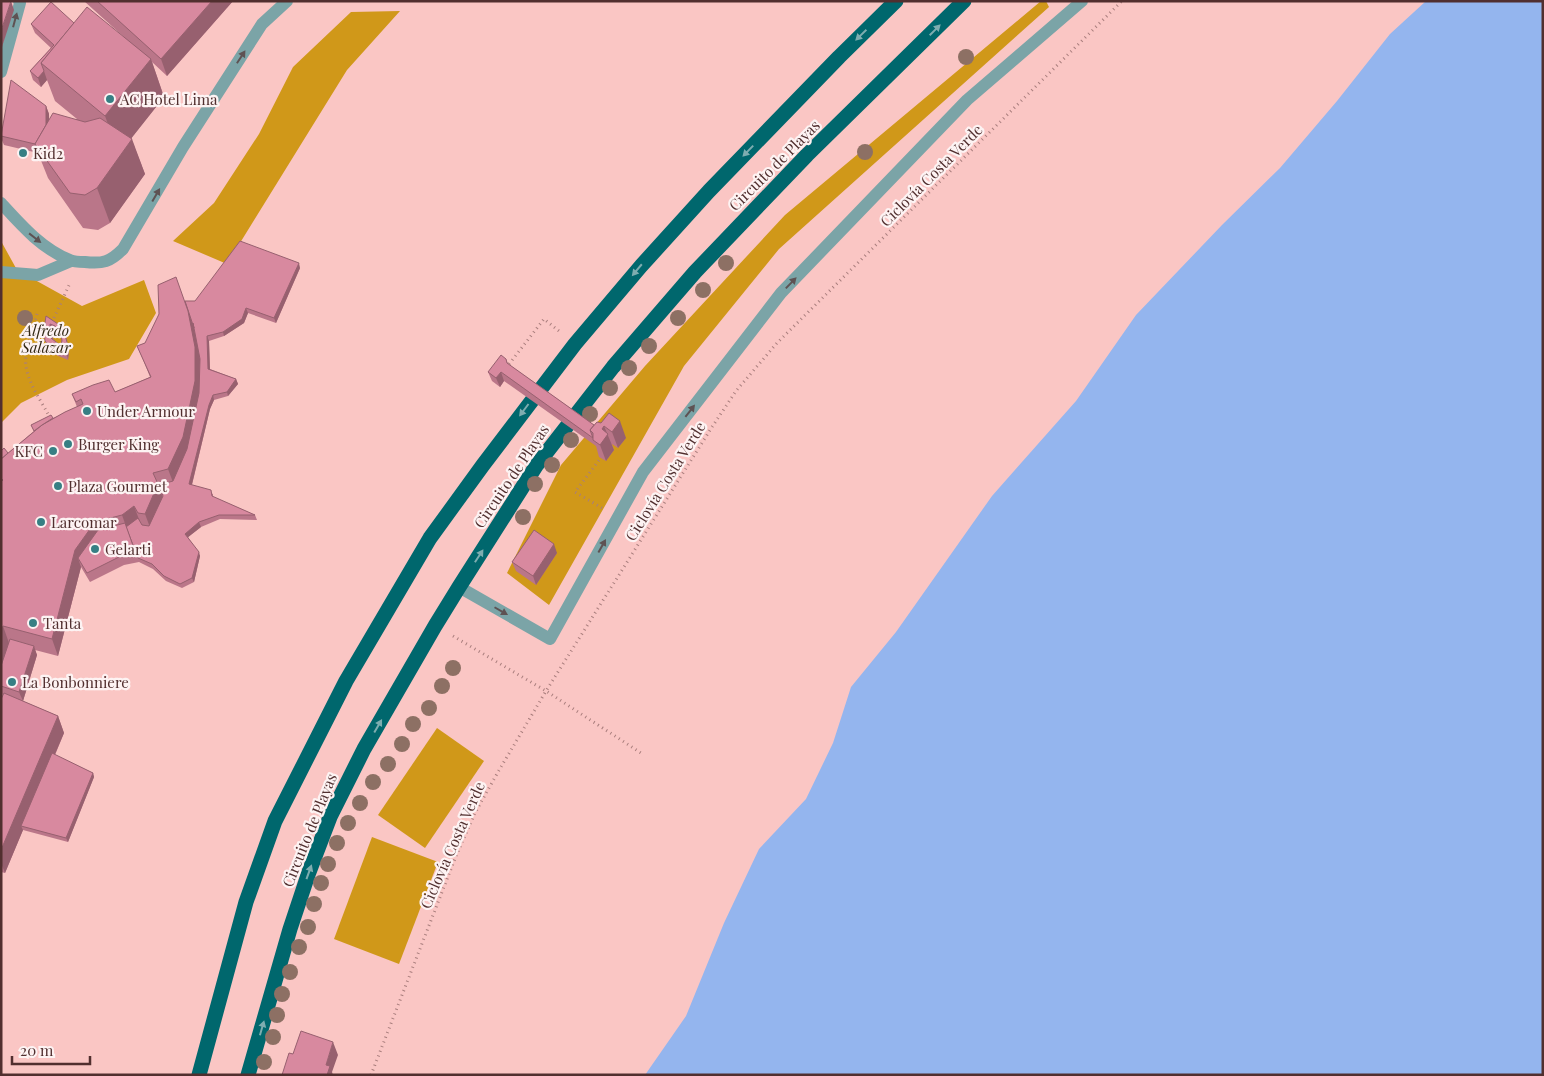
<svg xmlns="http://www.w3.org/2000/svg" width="1544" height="1076" font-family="'Playfair Display',serif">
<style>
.green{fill:#d09819}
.water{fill:#94b5ee}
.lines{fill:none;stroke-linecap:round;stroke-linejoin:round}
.path{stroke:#a97e7d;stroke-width:3;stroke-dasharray:1 4;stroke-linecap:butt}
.minor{stroke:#7ba4a7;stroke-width:12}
.highway{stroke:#00676d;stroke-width:15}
.tree{fill:#8d7064}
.wall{fill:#ba7689;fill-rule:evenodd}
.shaded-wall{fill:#97606f}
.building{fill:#d8899f;stroke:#97606f;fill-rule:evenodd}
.oneway{fill:#5e5253}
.oneway2{fill:#7eadb0}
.poi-dot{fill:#377f84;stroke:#fdf3f3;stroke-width:2}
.labels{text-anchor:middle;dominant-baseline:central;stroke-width:4.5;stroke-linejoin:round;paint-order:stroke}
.poi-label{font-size:15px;fill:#512f2f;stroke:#fdf3f3;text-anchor:start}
.street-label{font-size:15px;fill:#512f2f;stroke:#fdf3f3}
.park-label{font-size:15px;font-style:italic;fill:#342916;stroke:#fdf3f3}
</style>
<rect width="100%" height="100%" fill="#fac6c4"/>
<g class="green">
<path d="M1041,1H1046L1049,7L779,249L684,366L549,605L507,573L561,465L645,366L785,215Z"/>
<path d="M400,11L347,70L227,264L173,241L214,203L259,134L293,67L351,12Z"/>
<path d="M1,241L17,270L82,306L144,280L156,313L129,359L67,380L21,403L1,423Z"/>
<path d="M437,728L484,761L425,848L378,815Z"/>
<path d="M372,837L438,862L399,964L334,939Z"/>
</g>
<path class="water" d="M1426,1H1543V1075H645L686,1016L724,923L759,849L806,799L833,743L851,687L896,632L992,496L1076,401L1136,315L1222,225L1280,168L1337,101L1390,34Z"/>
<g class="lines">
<g class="path">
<path d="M37,314C33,327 28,342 26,356C23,376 39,397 48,414"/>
<path d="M54,318L70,283"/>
<path d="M506,368L544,319L559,331"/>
<path d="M602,508L575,492L603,455"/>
<path d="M453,636L546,691L641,753"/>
<path d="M371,1075L456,856L475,813L498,772L546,691L712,427L736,391L777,343L1122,1"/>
</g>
<g class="minor">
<path d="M1,72L20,3L19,1"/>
<path d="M1,203C21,225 42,249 70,260C74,262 80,262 85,262C103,264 110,262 123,249L183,147L262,24L287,1"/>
<path d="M1,272L38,275L71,261"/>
<path d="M459,587L550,639L643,472L781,293L967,100L1082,1"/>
</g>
<g class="highway">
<path d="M199,1075L246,902L275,821L346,681L430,538L483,465L575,344L641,266L709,191L839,57L896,1"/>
<path d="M248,1075L290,929L309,872L330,817L364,749L435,626L459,587L536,466L613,367L695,272L807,155L964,1"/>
</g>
</g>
<g class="tree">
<circle cx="966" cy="57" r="8"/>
<circle cx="865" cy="152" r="8"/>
<circle cx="726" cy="263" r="8"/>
<circle cx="703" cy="290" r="8"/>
<circle cx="25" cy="318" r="8"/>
<circle cx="678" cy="318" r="8"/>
<circle cx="649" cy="346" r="8"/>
<circle cx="629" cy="368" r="8"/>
<circle cx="610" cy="388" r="8"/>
<circle cx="590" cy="414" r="8"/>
<circle cx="571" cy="440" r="8"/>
<circle cx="552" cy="465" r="8"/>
<circle cx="535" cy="484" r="8"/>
<circle cx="523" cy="517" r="8"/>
<circle cx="453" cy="668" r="8"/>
<circle cx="442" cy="686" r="8"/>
<circle cx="429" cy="708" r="8"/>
<circle cx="413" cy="724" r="8"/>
<circle cx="402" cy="744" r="8"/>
<circle cx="388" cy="764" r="8"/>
<circle cx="373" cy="782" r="8"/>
<circle cx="360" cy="803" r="8"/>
<circle cx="348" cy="823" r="8"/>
<circle cx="337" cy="843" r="8"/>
<circle cx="328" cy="864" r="8"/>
<circle cx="321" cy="883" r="8"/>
<circle cx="314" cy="904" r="8"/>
<circle cx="308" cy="927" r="8"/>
<circle cx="299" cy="947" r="8"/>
<circle cx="290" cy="972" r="8"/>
<circle cx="282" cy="994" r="8"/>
<circle cx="277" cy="1015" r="8"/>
<circle cx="273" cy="1037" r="8"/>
<circle cx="264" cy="1062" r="8"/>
</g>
<g class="wall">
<path d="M84,1H233L167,76L152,62L164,97L131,138L145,174L110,223L98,230L83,228L48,178L38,153L4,145L1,138V134L46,106L49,114V120L77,119L55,101L47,80L41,87L33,80L30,71L51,48L35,33L31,24L74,23L125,38Z"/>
<path d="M300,268L276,323L248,313L244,323L224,336L209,341L210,369L236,379L238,384L228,396L214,400L210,409L192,485L213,494V497L255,515L257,520L220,519L201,527L188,537L200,556L194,582L182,588L166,581L153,569L139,562L124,565L90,582L81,567L58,656L35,650L37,655L23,701L58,716L64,733L55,755L93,773L94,777L68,842L23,830L5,873L1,872V699L3,695L1,694V451L8,453L34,431L31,425L53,418L77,407L72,394L115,392L150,377L144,362L137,346L145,343L185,301H195Z"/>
<path d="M46,316L64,331L69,351L68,360L56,355L47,345L45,341ZM52,328L56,331L62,339L61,346L53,339Z"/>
<path d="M506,359L508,364L594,425L597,422L626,438L618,448L612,444L614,450L606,461L599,457L596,446L504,381L500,387L492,381L488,372Z"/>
<path d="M557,553L536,585L516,571L512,562Z"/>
</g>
<g class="shaded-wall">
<path d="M11,1L14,10L1,50V31Z"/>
<path d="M212,1H233L167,76L161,59Z"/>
<path d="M151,59L164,97L119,154L105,116Z"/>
<path d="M44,71L47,80L41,87L38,78Z"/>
<path d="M46,106L49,114L50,155L46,146Z"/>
<path d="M132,139L145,174L110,223L97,188Z"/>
<path d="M299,263L300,268L276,323L274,318Z"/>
<path d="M246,308L248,313L244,323L224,336L223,332Z"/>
<path d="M188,311L194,328L201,363V397L189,453L174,485L168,469Z"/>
<path d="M50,324L52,328L53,343L51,338Z"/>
<path d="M64,331L69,351L68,360L67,355Z"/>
<path d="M207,336L209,341L210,373L208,369Z"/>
<path d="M501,372L504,381L500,387L496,378Z"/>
<path d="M236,379L238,384L228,396L227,392Z"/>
<path d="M213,395L214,400L210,409L191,488L189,484L209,405Z"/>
<path d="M620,421L626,438L618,448L612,432Z"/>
<path d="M604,426L614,450L606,461L600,445L602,429Z"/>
<path d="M158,484L164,501L151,530L145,514Z"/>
<path d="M134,506L140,522L128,532L122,515Z"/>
<path d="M95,522L101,539L78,558L81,567L58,656L52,639L75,550Z"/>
<path d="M199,522L201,527L187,538L185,534Z"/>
<path d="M554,544L557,553L536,585L533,576Z"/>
<path d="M199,552L200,556L194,582L192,578Z"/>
<path d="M3,626L9,643L1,668V631Z"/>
<path d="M34,646L37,655L23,701L19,692Z"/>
<path d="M58,716L64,733L24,827L21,826L23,830L5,873L1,863V850Z"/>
<path d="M93,773L94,777L68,842L66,838Z"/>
<path d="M333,1042L338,1055L332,1072L333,1075H327L326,1065Z"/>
</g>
<g class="building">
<path d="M1,1H11L1,31Z"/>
<path d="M97,1H212L161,59Z"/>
<path d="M51,2L74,23L41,63L44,71L38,78L30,71L54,45L31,24Z"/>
<path d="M87,7L151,59L105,116L41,63Z"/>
<path d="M11,80L46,106V125L35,144L1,136Z"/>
<path d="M53,113L85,122L100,118L132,139L97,188L85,195L70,193L35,144Z"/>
<path d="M240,241L299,263L274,318L246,308L242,319L223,332L207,336L208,369L236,379L227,392L213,395L209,405L189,484L211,490L212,496L255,515H219L199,522L185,534L199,552L192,578L180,584L164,576L152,564L138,558L126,527L138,518L142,525L149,526L163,496L159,485L173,481L187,449L199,393L200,359L193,323L194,328L185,301H195Z"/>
<path d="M176,277L188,311L195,347V381L183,437L168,469L153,473L158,484L145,514L138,513L134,506L122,515L95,522L75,550L52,639L3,626L1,631V482L3,480L1,478V459L42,425L65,412L83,404L81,399L76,402L72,394L93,385L109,380L115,392L151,377L137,346L145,343L159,314L158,285Z"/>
<path d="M46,316L58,324L64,331L68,346L67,355L55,351L45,341L44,329ZM50,324L55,326L60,335L62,340L61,346L51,338Z"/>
<path d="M501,355L506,359L507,363L594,425L590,430L593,438L501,372L496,378L488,372Z"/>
<path d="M609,413L620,421L612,432L604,426L602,429L608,434L600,445L593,440V433L590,430L597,422L601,423Z"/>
<path d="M51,415L53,418L42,425L34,431L31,425Z"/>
<path d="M4,448L8,453L1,459V451Z"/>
<path d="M125,523L136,554L121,556L87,573L78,558L98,530Z"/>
<path d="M534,530L554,544L533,576L512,562Z"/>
<path d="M10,639L34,646L19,692L1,686V666Z"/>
<path d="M4,693L58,716L1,850V699Z"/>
<path d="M52,753L93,773L66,838L21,826Z"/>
<path d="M301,1031L333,1042L326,1065L330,1066L327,1075H282L289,1053L293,1054Z"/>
</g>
<defs><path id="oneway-solid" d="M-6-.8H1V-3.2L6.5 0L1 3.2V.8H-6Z" transform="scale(1.25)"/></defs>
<g class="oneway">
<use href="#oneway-solid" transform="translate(15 20) rotate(-75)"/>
<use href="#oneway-solid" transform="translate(241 57) rotate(-57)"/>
<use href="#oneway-solid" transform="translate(156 195) rotate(-60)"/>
<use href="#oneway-solid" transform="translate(35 238) rotate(38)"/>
<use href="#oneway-solid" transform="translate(791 283) rotate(-46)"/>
<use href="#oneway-solid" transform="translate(690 411) rotate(-52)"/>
<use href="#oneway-solid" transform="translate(602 546) rotate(-61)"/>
<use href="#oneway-solid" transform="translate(501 611) rotate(30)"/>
</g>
<g class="oneway2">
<use href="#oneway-solid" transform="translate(935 30) rotate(-45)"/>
<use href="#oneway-solid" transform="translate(861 35) rotate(136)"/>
<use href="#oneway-solid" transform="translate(748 151) rotate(134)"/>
<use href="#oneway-solid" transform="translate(637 270) rotate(130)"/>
<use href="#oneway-solid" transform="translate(524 410) rotate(127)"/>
<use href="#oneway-solid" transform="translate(479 556) rotate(-57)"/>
<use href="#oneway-solid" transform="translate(378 726) rotate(-60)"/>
<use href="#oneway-solid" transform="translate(309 872) rotate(-70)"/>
<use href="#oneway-solid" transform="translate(262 1028) rotate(-74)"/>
</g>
<g class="poi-dot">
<circle cx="110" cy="99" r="5"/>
<circle cx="23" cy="153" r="5"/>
<circle cx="87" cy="411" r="5"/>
<circle cx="68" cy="444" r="5"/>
<circle cx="53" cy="451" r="5"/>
<circle cx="58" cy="486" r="5"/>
<circle cx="41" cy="522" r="5"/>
<circle cx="95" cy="549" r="5"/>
<circle cx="33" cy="623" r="5"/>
<circle cx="12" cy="682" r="5"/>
</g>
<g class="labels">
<g class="poi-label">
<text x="120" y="99">AC Hotel Lima</text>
<text x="33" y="153">Kid2</text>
<text x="97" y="411">Under Armour</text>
<text x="78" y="444">Burger King</text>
<text x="43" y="451" text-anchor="end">KFC</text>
<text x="68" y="486">Plaza Gourmet</text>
<text x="51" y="522">Larcomar</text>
<text x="105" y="549">Gelarti</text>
<text x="43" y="623">Tanta</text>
<text x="22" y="682">La Bonbonniere</text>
</g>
<g class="street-label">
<text transform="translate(774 165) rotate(-45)">Circuito de Playas</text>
<text transform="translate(931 175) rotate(-45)">Ciclovía Costa Verde</text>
<text transform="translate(511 476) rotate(-56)">Circuito de Playas</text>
<text transform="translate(665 481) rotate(-58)">Ciclovía Costa Verde</text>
<text transform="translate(309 830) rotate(-68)">Circuito de Playas</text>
<text transform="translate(452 845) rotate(-66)">Ciclovía Costa Verde</text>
</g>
<g class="park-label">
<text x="46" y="330">Alfredo<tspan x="46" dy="17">Salazar</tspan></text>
</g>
</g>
<rect width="1544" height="1076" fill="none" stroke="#512f2f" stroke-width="5"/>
<path d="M12 1056v8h78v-8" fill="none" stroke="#512f2f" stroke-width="2.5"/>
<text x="20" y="1056" font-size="15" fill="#512f2f" stroke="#fdf3f3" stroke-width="4" paint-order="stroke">20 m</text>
</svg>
